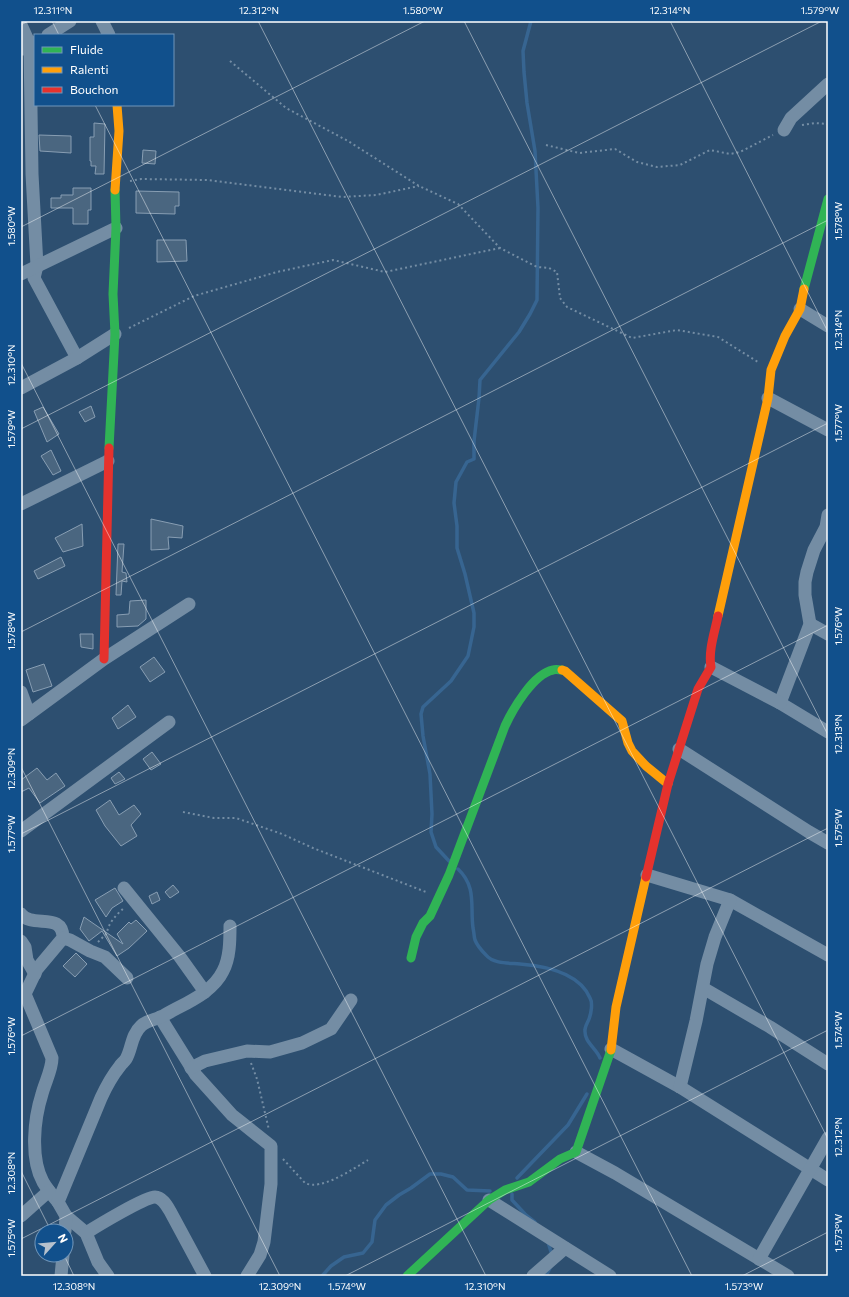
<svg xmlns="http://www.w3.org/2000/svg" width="849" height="1297" font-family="Commissioner,sans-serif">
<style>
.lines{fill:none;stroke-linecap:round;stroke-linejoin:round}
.stream{stroke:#376591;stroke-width:3.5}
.building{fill:#4a6680;stroke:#889eb3}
.path{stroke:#748da4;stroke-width:2;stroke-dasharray:2 3;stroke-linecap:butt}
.street{stroke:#748da4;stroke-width:13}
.fast{stroke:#30b455;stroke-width:9}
.slow{stroke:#ff9f0a;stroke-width:9}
.jam{stroke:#e5322d;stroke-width:9}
.ticks{fill:none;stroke:#fff;stroke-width:1;stroke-opacity:0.45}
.neatline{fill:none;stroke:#fff;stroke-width:1.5}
.ticks-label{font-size:10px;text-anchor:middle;fill:#fff}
</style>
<rect width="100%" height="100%" fill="#2d4f70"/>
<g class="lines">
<g class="stream">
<path d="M449,861L436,847L431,832L432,814L430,774L423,736L421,714L423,707L451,681L468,656L474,627V613L465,574L457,548V526L454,503L456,482L467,462L474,459V441L479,398L480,380L519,332L530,314L537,300L538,208L535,151L527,103L524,72L523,51L531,21"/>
<path d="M458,869C477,887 470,906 473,928C474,932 474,937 475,940C477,945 482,951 486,955C493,964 510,963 520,964C545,966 579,972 590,998C593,1003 591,1014 589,1019C588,1022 585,1026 585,1030C584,1042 596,1048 600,1058"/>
<path d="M517,1178L568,1125L587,1094"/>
<path d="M512,1194V1200L525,1214L535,1222"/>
<path d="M548,1242L552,1255"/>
<path d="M322,1276L331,1266L344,1257L363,1253L372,1242L375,1220L386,1205L399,1195L411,1188L430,1174H441L453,1177L467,1190L490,1191"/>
<path d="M546,1276L550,1268"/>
</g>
</g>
<g class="building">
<path d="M94,123L105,124L104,174H95L96,166H91V161H90V137H94Z"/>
<path d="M39,135L71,136V153L40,151Z"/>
<path d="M143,150L156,151L155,164L142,163Z"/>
<path d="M73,188H91V210H88V224H73V208H51V198H61V195H73Z"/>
<path d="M136,191L179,192V206H175V214L136,213Z"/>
<path d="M157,240H186L187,261L157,262Z"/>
<path d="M91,406L95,417L85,422L79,412Z"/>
<path d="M43,407L59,434L47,442L34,411Z"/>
<path d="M51,450L61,471L53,475L41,456Z"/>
<path d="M151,519L183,526L182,538L168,537L169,549L151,550Z"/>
<path d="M82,524L83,546L63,552L55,538Z"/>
<path d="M118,544H124L122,572L126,573L127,582L122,581L121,595H116Z"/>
<path d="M61,557L65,566L38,579L34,571Z"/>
<path d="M146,600V619L138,626L117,627V615L129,614L130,601Z"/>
<path d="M80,634H93V649L81,647Z"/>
<path d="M154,657L165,672L150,682L140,667Z"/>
<path d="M44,664L52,686L33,692L26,670Z"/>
<path d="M128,705L136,717L118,729L112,718Z"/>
<path d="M152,752L161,764L151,770L143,759Z"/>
<path d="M37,768L47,780L56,773L65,786L40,803L29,788L21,792V780Z"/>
<path d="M119,772L125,779L115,784L111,778Z"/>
<path d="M110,800L119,815L134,805L141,814L131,825L137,836L121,846L105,826L96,810Z"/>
<path d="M173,885L179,892L170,898L165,892Z"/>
<path d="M115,888L123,901L112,908L106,917L95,900Z"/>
<path d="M157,892L160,900L152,904L149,896Z"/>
<path d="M84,917L123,944L117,934L129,922L131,924L136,920L147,931L129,948L117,956L102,931L89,941L80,929Z"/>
<path d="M76,953L87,964L75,977L63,966Z"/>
</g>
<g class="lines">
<g class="path">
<path d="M230,61L286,108L348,141L419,186L458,204L500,248L537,267L549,268L557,272L560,298L567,307L632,338L677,330L718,337L758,362"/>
<path d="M802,125L815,123L828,124"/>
<path d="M546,145L579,153L615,149L637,162L657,167L680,165L710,150L730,154L740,152L773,135"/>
<path d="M130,181L141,179L207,180L342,197L376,195L419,186"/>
<path d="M129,328L194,296L277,272L333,260L385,272L500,248"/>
<path d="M183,812L214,818H236L282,834L313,848L426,892"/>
<path d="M98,942L107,933C108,923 117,914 125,907"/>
<path d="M251,1063L257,1079L269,1130"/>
<path d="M283,1159L305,1183C321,1191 353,1169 368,1160"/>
</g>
<g class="street">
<path d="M102,21L109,35"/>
<path d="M21,25L30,45L23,49"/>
<path d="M48,35L70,21"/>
<path d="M35,42L30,45L32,174L37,266L34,278L77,358"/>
<path d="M784,130L791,118L828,84"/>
<path d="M21,274L116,228"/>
<path d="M800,309L828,326"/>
<path d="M21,388L77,358L115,334"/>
<path d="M768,398L828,430"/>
<path d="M21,504L108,461"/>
<path d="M828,515L826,527L814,550L807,572L805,582V595L810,624L780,703L828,732"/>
<path d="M810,624L828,634"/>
<path d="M711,667L780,703"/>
<path d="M21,692L29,714"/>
<path d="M21,720L104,659L189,604"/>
<path d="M679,749L809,832L828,843"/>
<path d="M21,831L169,722"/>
<path d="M647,875L730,900L828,955"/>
<path d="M124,888L180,957L205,992"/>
<path d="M21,914C32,929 63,911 63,938L37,969L25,994L52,1058C52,1070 45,1082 42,1094C34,1119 30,1158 43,1182C47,1189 53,1196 58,1202"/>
<path d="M63,938L70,940L90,951L105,957L127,978"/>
<path d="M21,941L25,947L27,960L35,974"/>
<path d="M703,988L770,1027L828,1064"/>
<path d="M160,1017L196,1075L232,1115L271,1146V1184L264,1242L260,1255L247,1276"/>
<path d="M611,1049L680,1087L828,1180"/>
<path d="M191,1068L205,1061L247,1051L270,1052L302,1043L331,1029L351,1000"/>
<path d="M680,1087L696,1021L707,964L715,937L730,900"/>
<path d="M576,1152L615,1173L788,1276"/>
<path d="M489,1200L610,1276"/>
<path d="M21,1216L49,1191"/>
<path d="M66,1216L86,1233L98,1262L108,1276"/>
<path d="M65,1231L66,1216L58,1202L101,1098C106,1087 112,1076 120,1066C121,1064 124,1062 126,1059C132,1049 131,1035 141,1026C147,1020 155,1020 163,1016C183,1004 212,994 223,971C230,958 230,940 230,926"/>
<path d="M86,1233C97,1226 145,1197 155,1197C162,1197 167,1206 170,1211L205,1276"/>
<path d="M759,1259L828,1138"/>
<path d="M61,1276L63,1255"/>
<path d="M533,1276L565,1248"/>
</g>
<g class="fast">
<path d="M804,289L828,199"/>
<path d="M109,448L115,334L113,294L116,228L115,190"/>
<path d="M411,958L416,937L423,923L430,916L449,875L505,726C513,709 533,674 553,670C556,669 559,670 562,670"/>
<path d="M407,1276L489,1200L505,1190L529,1182L560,1159L576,1152L611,1050"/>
</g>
<g class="slow">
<path d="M115,190L119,131L117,105"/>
<path d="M718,616L768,398L771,370L785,336L800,309L804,289"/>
<path d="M562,670L565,671L622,721L628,743L632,751L646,766L668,784"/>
<path d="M611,1050L616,1007L646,877"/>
</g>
<g class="jam">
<path d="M104,659L109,448"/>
<path d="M646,877L668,784L698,689L711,667C708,651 715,631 718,616"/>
</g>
</g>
<path class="ticks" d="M52,21L59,35M258,21L828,1139M464,21L828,735M670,21L828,332M21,25L28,21M95,105L692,1276M21,227L425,21M21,363L486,1276M21,429L822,21M21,632L828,220M21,767L280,1276M21,834L828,423M21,1036L828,625M21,1171L51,1231M21,1239L828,828M64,1255L74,1276M345,1276L828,1030M742,1276L828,1232"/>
<rect width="849" height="1297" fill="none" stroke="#11508c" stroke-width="44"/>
<rect x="34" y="34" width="140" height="72" fill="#11508c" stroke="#7096ba"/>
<rect x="42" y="47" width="20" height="6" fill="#30b455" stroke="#7096ba"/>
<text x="70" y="54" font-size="12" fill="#ffffff">Fluide</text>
<rect x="42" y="67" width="20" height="6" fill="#ff9f0a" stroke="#7096ba"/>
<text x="70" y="74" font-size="12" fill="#ffffff">Ralenti</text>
<rect x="42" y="87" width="20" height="6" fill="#e5322d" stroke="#7096ba"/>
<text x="70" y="94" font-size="12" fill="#ffffff">Bouchon</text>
<g transform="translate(54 1243) rotate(63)"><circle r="19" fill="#11508c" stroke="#7096ba"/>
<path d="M0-3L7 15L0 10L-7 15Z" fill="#b6c1cd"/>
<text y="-6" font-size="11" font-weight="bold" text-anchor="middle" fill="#ffffff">N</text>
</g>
<rect x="22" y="22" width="805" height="1253" class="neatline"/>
<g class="ticks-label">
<text x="53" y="14">12.311°N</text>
<text x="259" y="14">12.312°N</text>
<text x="423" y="14">1.580°W</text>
<text x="670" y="14">12.314°N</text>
<text x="820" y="14">1.579°W</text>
<text transform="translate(838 221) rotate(-90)" y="4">1.578°W</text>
<text transform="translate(11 226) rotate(-90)" y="4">1.580°W</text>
<text transform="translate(838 330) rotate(-90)" y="4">12.314°N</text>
<text transform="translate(11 365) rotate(-90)" y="4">12.310°N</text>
<text transform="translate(838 423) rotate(-90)" y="4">1.577°W</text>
<text transform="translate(11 429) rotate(-90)" y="4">1.579°W</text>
<text transform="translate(838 626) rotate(-90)" y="4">1.576°W</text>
<text transform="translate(11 631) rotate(-90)" y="4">1.578°W</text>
<text transform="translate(838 734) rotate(-90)" y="4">12.313°N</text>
<text transform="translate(11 769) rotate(-90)" y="4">12.309°N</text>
<text transform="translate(838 828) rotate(-90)" y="4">1.575°W</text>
<text transform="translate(11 834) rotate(-90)" y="4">1.577°W</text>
<text transform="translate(838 1030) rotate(-90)" y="4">1.574°W</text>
<text transform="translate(11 1036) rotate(-90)" y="4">1.576°W</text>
<text transform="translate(838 1137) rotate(-90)" y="4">12.312°N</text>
<text transform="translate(11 1173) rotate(-90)" y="4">12.308°N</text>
<text transform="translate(838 1233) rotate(-90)" y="4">1.573°W</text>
<text transform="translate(11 1238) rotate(-90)" y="4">1.575°W</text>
<text x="74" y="1290">12.308°N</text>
<text x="280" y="1290">12.309°N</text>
<text x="347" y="1290">1.574°W</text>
<text x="485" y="1290">12.310°N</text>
<text x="744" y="1290">1.573°W</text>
</g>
</svg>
